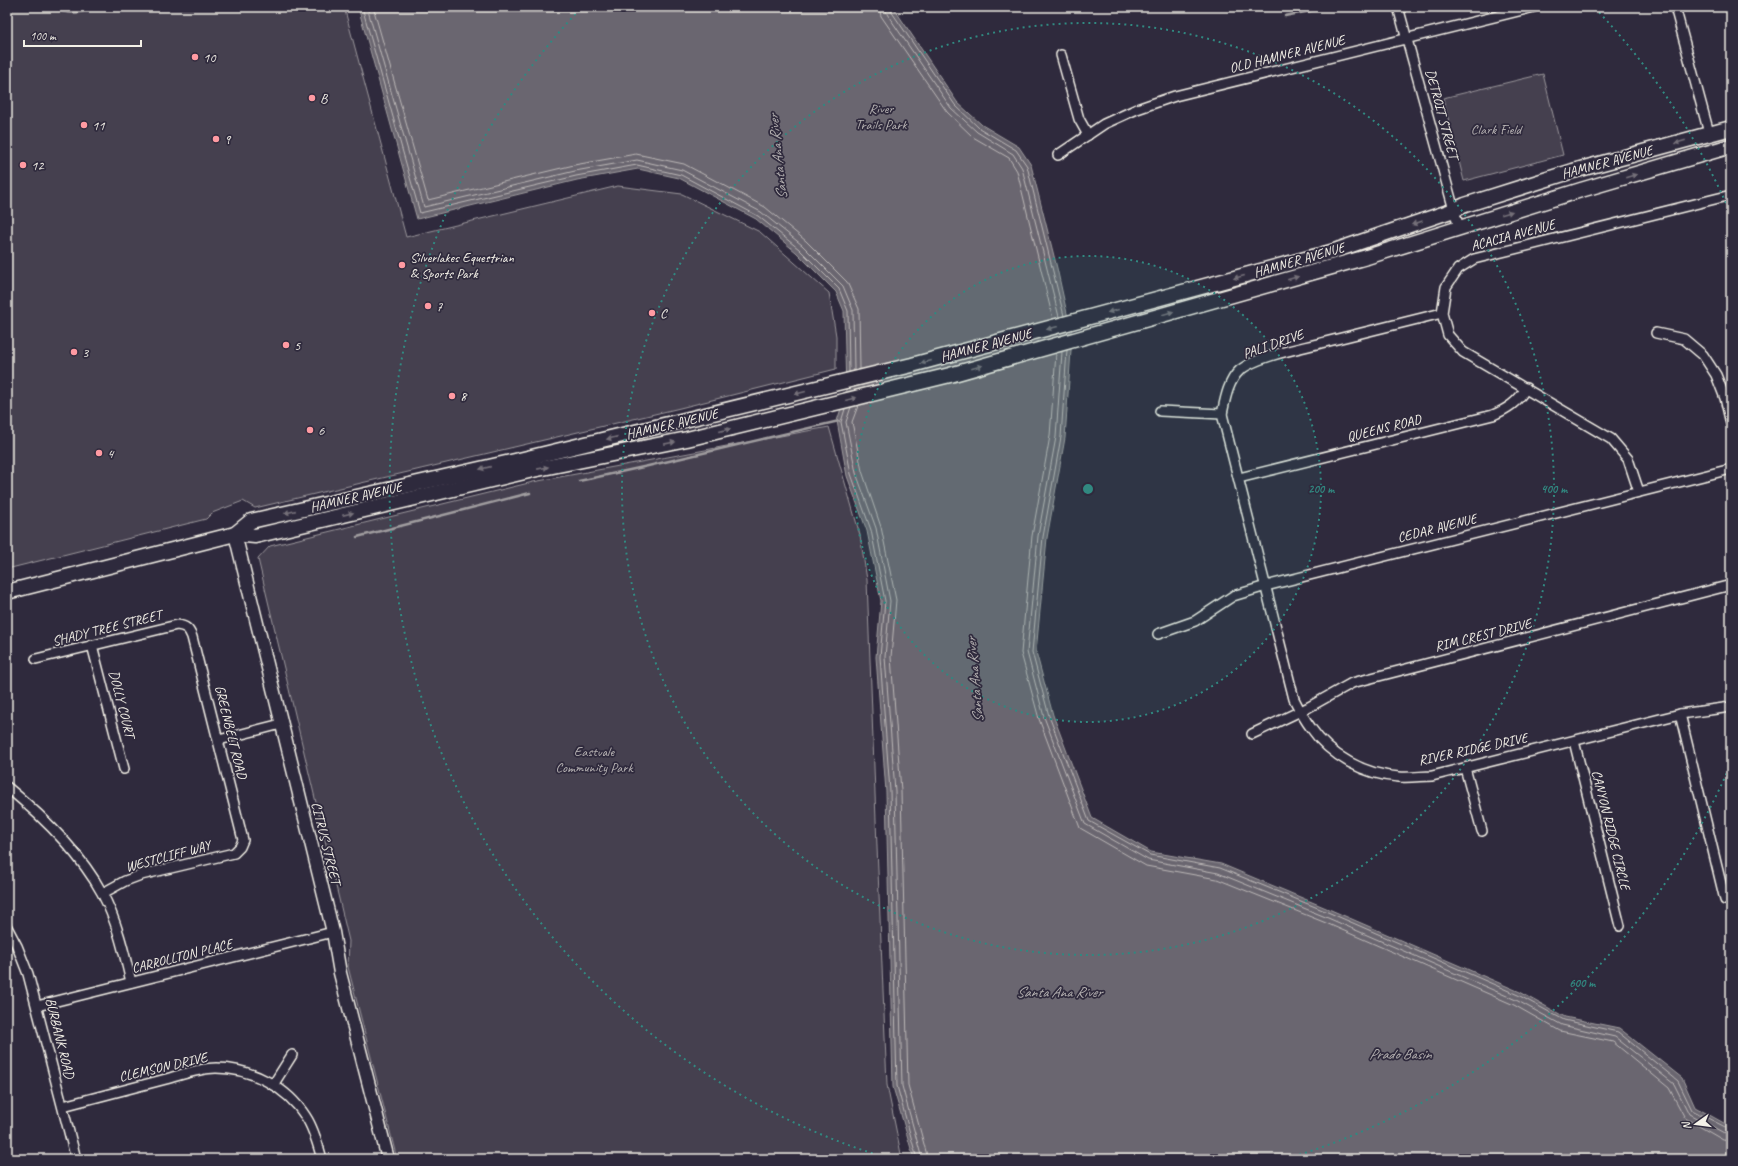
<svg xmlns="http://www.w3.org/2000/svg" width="1738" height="1166" font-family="Caveat,sans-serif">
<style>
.green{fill:#454050;stroke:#9c989c}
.water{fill:#6a6670;stroke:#a19ea0}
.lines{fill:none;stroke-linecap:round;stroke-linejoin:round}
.shore{stroke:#bdb9b8;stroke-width:1}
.stream{stroke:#a19ea0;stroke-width:2.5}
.street-casing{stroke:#f4f1e8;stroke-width:12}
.secondary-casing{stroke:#f4f1e8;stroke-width:15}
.primary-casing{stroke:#f4f1e8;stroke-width:17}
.street{stroke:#2f2a3d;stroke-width:9}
.secondary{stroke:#2f2a3d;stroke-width:12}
.primary{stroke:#2f2a3d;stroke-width:14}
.oneway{fill:#747079}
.ring{fill:none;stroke:#318880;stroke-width:2;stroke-dasharray:2 4}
.poi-dot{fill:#ff9aa2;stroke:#2f2a3d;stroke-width:1.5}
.labels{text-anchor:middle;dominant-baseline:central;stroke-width:3.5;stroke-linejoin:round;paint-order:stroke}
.street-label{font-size:14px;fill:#f4f1e8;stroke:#2f2a3d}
.poi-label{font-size:14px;fill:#f4f1e8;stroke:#2f2a3d;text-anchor:start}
.park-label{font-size:14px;fill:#b7b3b3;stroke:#2f2a3d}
.water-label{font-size:15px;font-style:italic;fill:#b6b2b2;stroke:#2f2a3d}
.centre{fill:#318880;stroke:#2f2a3d;stroke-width:2}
.ring-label{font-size:12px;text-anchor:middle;font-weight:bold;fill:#318880;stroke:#2f2a3d;stroke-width:3.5;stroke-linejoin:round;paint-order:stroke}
</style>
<rect width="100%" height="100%" fill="#2f2a3d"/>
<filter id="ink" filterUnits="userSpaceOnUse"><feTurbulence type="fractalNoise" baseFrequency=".025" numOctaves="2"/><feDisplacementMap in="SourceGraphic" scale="8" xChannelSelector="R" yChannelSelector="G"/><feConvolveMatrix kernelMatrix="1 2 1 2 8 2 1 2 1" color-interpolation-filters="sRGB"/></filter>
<g filter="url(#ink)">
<g class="green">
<path d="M7,7H344L406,237L618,186L682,194L760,232L829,293L836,336V369L680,408L255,508L243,501L212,513L206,519L7,569Z"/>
<path d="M1543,74L1563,155L1464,181L1443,98Z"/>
<path d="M829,427L860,535L867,580L877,847L887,1085L902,1159H397L348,967L349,941L258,559L270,546L533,482Z"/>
</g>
<g class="water">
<path d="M52,7H93C81,16 64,15 52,7Z"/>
<path d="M358,7H893L957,102L982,125L1019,147L1031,165L1057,268L1072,336L1065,438L1047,538L1036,652L1053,715L1092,818L1151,852L1221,864L1331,910L1520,992L1565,1017L1619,1028L1682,1078L1695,1107L1731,1127V1159H914L893,1087L886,792L876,657L881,601L867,531L847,476L837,421L846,393L844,311L836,292L796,252L756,219L679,178L638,169L577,180L417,219Z"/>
</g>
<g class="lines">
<g class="shore">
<path d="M362,7L420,213L576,176L637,165L681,175L758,216L799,249L839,289L848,311L849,372"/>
<path d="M367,7L424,207L575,171L637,160L682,170L761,212L802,245L843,286L853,310L854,371"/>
<path d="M373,7L428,200L574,165L636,154L684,164L765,207L806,241L847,282L859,309L860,369"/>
<path d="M879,7L881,16L947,112L973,137L1009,158L1017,171L1053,319"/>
<path d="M885,7L887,14L951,108L977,132L1013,154L1022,168L1059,317"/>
<path d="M890,7L891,11L955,105L979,128L1016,150L1027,166L1064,316"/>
<path d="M1067,350L1061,437L1043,537L1032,652L1049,716L1089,821L1150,855L1220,868L1330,913L1518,995L1564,1020L1618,1032L1678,1081L1692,1110L1731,1130"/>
<path d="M1062,352L1056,437L1038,536L1027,652L1044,717L1085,824L1148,860L1218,873L1328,918L1516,1000L1562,1025L1615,1037L1674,1084L1689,1114L1726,1134L1731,1135"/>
<path d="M1056,353L1050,436L1032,536L1021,653L1039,719L1080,828L1146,866L1217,879L1326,923L1514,1005L1560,1031L1613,1042L1669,1088L1685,1118L1723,1140L1731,1141"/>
<path d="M858,406L852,422L862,471L881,527L896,600L891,657L901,791L908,1085L928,1159"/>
<path d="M851,407L846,422L856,473L876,528L890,601L885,657L895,791L902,1086L922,1159"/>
<path d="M845,409L841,422L851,474L871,530L885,601L880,657L890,791L897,1086L917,1159"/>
</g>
<g class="stream">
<path d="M1285,16L1330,7"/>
<path d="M579,481L648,466L839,421"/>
<path d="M357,537L530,493"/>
</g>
<g class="street-casing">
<g id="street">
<path d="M1398,7L1459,228"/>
<path d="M1675,7L1709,133"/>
<path d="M1061,55L1079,119L1088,135"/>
<path d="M1058,155L1104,124L1137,109L1175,96L1534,7"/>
<path d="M1442,313C1401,323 1361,333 1321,343C1298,349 1258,356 1240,370C1228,381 1225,400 1222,414L1294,699C1299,709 1304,719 1311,728C1330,756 1365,775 1399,777C1410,778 1422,776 1432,776L1680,714L1731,707"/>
<path d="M1656,333L1684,339L1703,355L1716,375L1725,398L1731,424"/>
<path d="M1160,411L1222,414"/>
<path d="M1239,478L1493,415C1507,409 1518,402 1526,388"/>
<path d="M1639,492L1628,459L1611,439L1463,352L1448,335L1442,313L1446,287L1458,269L1474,259L1731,195"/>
<path d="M1158,634L1195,621L1233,596L1266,586L1731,469"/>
<path d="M92,645L124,769"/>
<path d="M36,659L177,625C186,626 189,629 192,637L243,840L240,847L234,853L141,875L125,881L103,893"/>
<path d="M1680,714L1725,900"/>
<path d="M1252,734L1309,707L1352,683L1731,585"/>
<path d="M219,740L281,724"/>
<path d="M1574,741L1620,926"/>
<path d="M1465,768L1482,831"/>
<path d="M7,787C41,815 81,854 102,893C117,921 124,952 131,982"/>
<path d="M7,927L17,946L28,974L76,1159"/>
<path d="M37,1006L333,932"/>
<path d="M273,1085L292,1055"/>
<path d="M63,1106C97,1097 131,1088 166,1079C181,1075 199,1068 216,1068C251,1068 287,1087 306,1117C314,1129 318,1145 322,1159"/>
</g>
</g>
<g class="secondary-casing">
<path id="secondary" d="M235,534L333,932L340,973L388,1159"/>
</g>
<g class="primary-casing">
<g id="primary">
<path d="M235,534L251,521L515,461L912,365L1331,252L1454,210L1465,205L1573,171L1731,128"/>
<path d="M7,592L235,534L255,536L533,470L687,439L950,375L1367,257L1581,190L1731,146"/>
</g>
</g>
<use href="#street" class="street"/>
<use href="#secondary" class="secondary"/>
<use href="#primary" class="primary"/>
</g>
<defs><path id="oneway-solid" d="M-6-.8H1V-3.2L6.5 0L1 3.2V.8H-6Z"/></defs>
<g class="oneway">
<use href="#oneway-solid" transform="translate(1680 142) rotate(164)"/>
<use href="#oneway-solid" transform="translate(1631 176) rotate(-16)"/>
<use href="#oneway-solid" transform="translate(1507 213) rotate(-17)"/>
<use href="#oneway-solid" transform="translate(1417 223) rotate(161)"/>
<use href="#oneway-solid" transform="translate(1239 277) rotate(165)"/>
<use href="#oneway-solid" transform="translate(1293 278) rotate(-16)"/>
<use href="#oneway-solid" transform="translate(1113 311) rotate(165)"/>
<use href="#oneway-solid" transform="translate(1168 313) rotate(-16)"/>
<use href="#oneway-solid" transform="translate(1052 328) rotate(165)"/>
<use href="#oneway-solid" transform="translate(926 362) rotate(165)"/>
<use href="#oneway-solid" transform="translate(977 367) rotate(-16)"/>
<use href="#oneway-solid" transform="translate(800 393) rotate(166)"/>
<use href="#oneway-solid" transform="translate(851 399) rotate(-14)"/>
<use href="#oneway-solid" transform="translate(725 430) rotate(-14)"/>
<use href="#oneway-solid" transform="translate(612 438) rotate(167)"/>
<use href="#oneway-solid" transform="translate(670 443) rotate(-11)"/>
<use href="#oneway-solid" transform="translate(485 468) rotate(167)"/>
<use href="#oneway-solid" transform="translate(543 468) rotate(-11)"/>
<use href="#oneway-solid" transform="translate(290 512) rotate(167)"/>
<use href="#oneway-solid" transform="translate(348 514) rotate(-13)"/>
</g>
</g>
<circle cx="1088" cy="489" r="233" fill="#318880" fill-opacity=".12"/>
<g class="ring">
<circle cx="1088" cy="489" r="233"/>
<circle cx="1088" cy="489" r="466"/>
<path d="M1729 768A699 699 0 0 1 1292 1157M884 1157A699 699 0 0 1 581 8M1595 8A699 699 0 0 1 1729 210"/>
</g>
<g class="poi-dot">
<circle cx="195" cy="57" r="4"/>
<circle cx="312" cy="98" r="4"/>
<circle cx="84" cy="125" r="4"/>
<circle cx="216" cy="139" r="4"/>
<circle cx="23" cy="165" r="4"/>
<circle cx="402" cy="265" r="4"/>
<circle cx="428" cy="306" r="4"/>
<circle cx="652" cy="313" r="4"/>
<circle cx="286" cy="345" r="4"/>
<circle cx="74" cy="352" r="4"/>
<circle cx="452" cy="396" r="4"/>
<circle cx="310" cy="430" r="4"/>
<circle cx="99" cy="453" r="4"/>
</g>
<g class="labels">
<g class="street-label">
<text transform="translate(1287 54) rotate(-14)">OLD HAMNER AVENUE</text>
<text transform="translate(1442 114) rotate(75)">DETROIT STREET</text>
<text transform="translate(1607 162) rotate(-15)">HAMNER AVENUE</text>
<text transform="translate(1513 235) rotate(-15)">ACACIA AVENUE</text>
<text transform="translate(1299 260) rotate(-16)">HAMNER AVENUE</text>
<text transform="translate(1273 344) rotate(-19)">PALI DRIVE</text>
<text transform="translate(986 345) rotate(-15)">HAMNER AVENUE</text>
<text transform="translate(672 424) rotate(-13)">HAMNER AVENUE</text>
<text transform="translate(1384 428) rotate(-14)">QUEENS ROAD</text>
<text transform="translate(356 497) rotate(-13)">HAMNER AVENUE</text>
<text transform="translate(1437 528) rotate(-14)">CEDAR AVENUE</text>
<text transform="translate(107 628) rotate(-14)">SHADY TREE STREET</text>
<text transform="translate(1483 635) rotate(-14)">RIM CREST DRIVE</text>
<text transform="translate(122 704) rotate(76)">DOLLY COURT</text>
<text transform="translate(231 732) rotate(76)">GREENBELT ROAD</text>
<text transform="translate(1473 749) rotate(-12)">RIVER RIDGE DRIVE</text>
<text transform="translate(1611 830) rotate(76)">CANYON RIDGE CIRCLE</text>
<text transform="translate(326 843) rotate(76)">CITRUS STREET</text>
<text transform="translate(168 856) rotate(-15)">WESTCLIFF WAY</text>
<text transform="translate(182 956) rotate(-14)">CARROLLTON PLACE</text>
<text transform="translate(60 1038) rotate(76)">BURBANK ROAD</text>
<text transform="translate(163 1067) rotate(-13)">CLEMSON DRIVE</text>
</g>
<g class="poi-label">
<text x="203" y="57">10</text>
<text x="320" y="98">B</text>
<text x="92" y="125">11</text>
<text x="224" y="139">9</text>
<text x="31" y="165">12</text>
<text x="410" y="257">Silverlakes Equestrian<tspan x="410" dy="16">&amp; Sports Park</tspan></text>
<text x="436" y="306">7</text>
<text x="660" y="313">C</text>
<text x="294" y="345">5</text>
<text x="82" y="352">3</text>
<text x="460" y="396">8</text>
<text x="318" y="430">6</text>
<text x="107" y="453">4</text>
</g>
<g class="park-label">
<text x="881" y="108">River<tspan x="881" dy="16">Trails Park</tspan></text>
<text x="1496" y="129">Clark Field</text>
<text x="594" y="751">Eastvale<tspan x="594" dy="16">Community Park</tspan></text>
</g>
<g class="water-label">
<text transform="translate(778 157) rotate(-96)">Santa Ana River</text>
<text transform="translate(975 680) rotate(-95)">Santa Ana River</text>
<text x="1059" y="992">Santa Ana River</text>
<text x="1400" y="1054">Prado Basin</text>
</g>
</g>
<circle cx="1088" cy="489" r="6" class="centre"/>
<g class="ring-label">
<text x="1321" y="493">200 m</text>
<text x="1554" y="493">400 m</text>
<text x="1582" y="987">600 m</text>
</g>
<rect width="1738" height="1166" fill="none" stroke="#2f2a3d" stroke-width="24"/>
<rect x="12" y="12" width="1714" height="1142" fill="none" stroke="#f4f1e8" stroke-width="1.5" filter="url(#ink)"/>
<g transform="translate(1696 1124) rotate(256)" stroke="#2f2a3d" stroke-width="3" paint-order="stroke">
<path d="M0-3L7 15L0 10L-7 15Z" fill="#f4f1e8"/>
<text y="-6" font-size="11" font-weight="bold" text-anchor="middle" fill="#f4f1e8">N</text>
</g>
<path d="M24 40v6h117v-6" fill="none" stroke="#f4f1e8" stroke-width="2"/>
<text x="30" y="40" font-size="12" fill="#f4f1e8" stroke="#2f2a3d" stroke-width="3" paint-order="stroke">100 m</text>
</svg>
